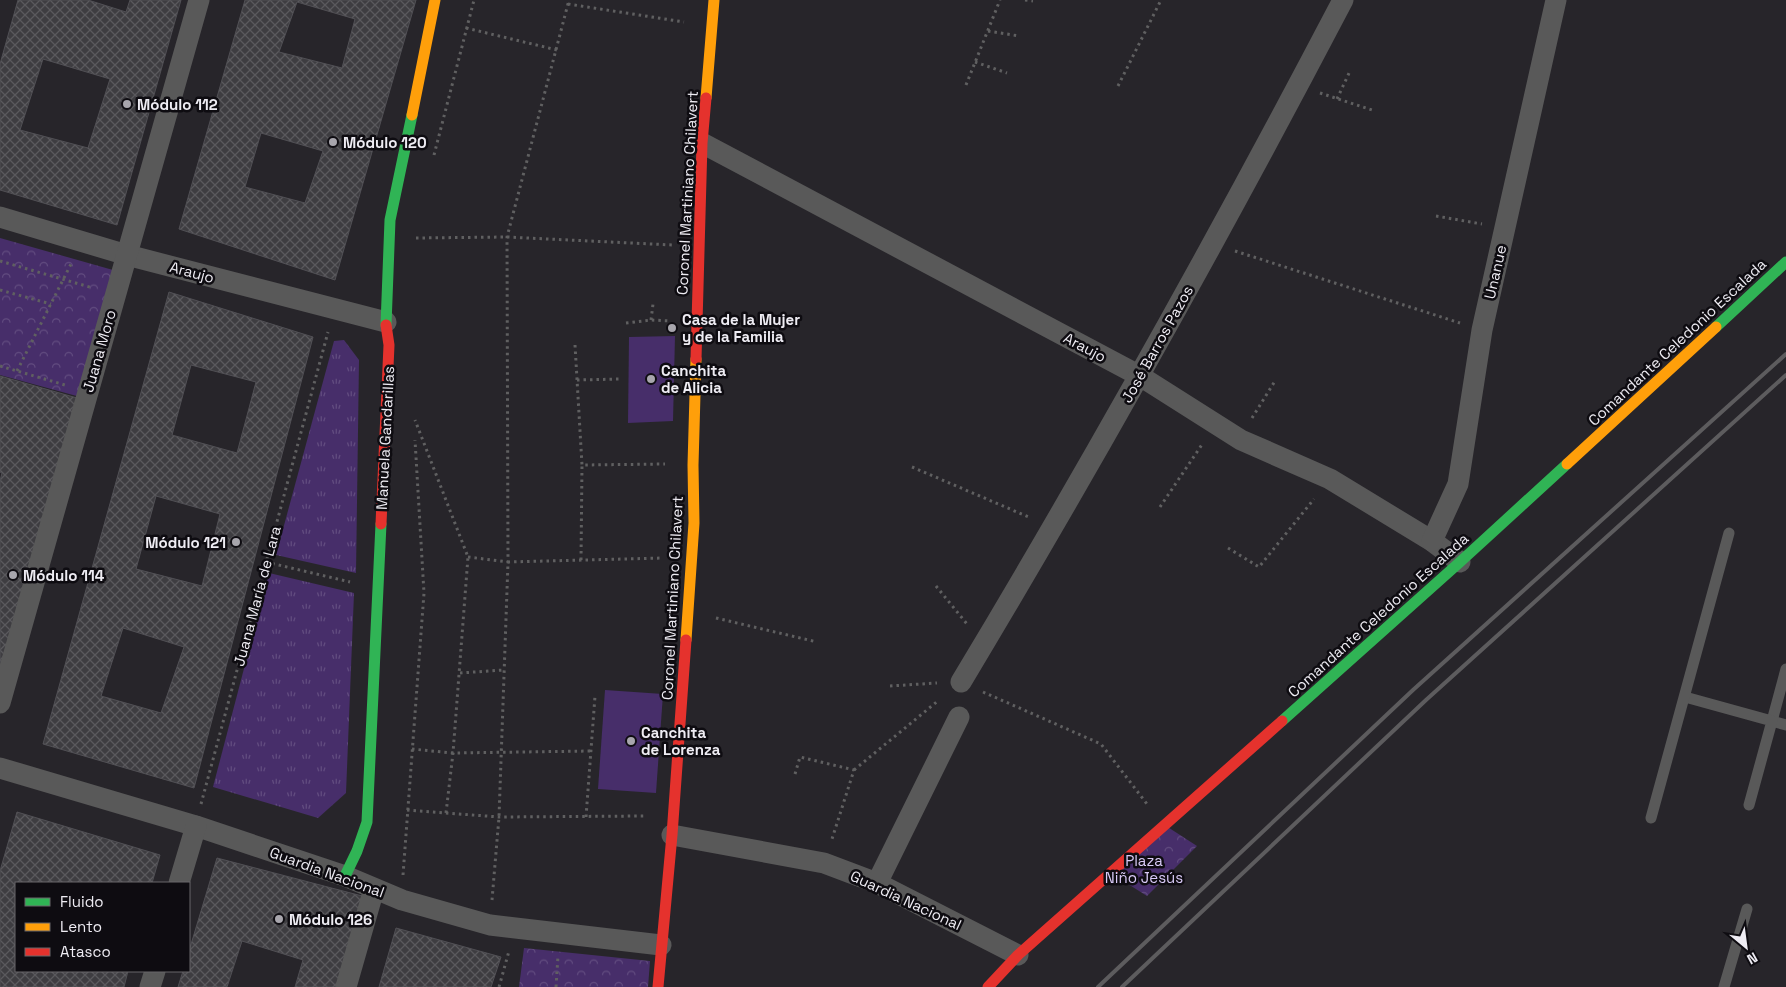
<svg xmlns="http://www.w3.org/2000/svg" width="1786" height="987" font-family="'Space Grotesk',sans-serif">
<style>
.grass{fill:url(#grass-tufts)}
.park{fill:url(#park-crowns)}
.pitch{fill:#472e6a}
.building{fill:url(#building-cross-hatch);stroke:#515055;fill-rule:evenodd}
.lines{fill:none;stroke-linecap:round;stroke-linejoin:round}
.path{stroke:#606061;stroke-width:3;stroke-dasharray:2.5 4;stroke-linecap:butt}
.lane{stroke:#595959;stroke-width:11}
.street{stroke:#595959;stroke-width:21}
.fast{stroke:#30b455;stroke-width:11}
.slow{stroke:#ff9f0a;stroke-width:11}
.jam{stroke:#e5322d;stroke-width:11}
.rail{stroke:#5d5c5e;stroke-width:4}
.poi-dot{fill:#a8a6ad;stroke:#0e0c11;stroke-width:2}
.labels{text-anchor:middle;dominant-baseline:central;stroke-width:5;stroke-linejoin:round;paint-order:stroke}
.poi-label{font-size:15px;font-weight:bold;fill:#eeecf3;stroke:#0e0c11;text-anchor:start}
.street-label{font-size:15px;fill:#eeecf3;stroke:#0e0c11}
.park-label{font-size:15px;fill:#dacbf8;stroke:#0e0c11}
</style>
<defs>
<pattern id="grass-tufts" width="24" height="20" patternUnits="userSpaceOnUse" patternTransform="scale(1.25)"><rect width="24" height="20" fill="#472e6a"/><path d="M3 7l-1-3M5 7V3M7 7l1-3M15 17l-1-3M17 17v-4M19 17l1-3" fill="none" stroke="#624c80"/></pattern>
<pattern id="park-crowns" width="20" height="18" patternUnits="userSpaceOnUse" patternTransform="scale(1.25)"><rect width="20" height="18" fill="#472e6a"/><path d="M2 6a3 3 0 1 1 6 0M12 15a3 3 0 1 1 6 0" fill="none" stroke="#624c80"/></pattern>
<pattern id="building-cross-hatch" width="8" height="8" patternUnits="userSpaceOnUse" patternTransform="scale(1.25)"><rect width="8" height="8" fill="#3e3d41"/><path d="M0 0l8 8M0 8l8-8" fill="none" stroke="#5a595d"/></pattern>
</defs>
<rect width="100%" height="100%" fill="#27252a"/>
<g class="grass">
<path d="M344,340L359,360L356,573L276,555L334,341Z"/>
<path d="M269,573L354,593L346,793L318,818L213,787Z"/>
</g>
<g class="park">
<path d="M0,238L120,272L84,398L0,375Z"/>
<path d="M1163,824L1197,846L1147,896L1109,872Z"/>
<path d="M524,948L650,961L648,987H519Z"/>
</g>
<g class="pitch">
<path d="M675,336L673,421L628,423L629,337Z"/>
<path d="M605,690L663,694L656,793L598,789Z"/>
</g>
<g class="building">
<path d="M18,0H88L126,12L130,0H181L117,225L0,190V64ZM43,59L110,79L88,148L20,130Z"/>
<path d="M245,0H416L335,280L179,229ZM297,2L355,19L342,68L279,52ZM261,133L323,151L305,203L245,187Z"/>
<path d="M169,292L313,337L194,788L43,744ZM191,365L256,382L237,453L172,435ZM156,496L220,514L202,586L136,569ZM123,628L184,647L161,713L101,696Z"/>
<path d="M0,376L77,398L0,668V481L2,473L0,472Z"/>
<path d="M17,812L160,855L152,883H16V971H80L86,973V971H128L124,987H0V871Z"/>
<path d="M217,858L366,897L340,987H295L303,960L242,941L227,987H178L183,971H189V951Z"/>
<path d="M396,928L501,957L491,987H379Z"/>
</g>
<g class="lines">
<g class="path">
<path d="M1025,0L1033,1"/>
<path d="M568,4L684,22"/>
<path d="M466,28L557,50"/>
<path d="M988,31L1019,36"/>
<path d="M975,62L1007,73"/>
<path d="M966,85L1000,0"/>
<path d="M1118,86L1161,0"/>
<path d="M1320,93L1372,110"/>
<path d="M1337,99L1350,71"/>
<path d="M434,155L474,0"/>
<path d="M1436,216L1482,224"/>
<path d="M416,238L507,237L672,245"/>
<path d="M1235,251L1460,323"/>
<path d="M0,261L93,288"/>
<path d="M0,290L51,304"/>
<path d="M651,320L653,304"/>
<path d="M626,323L651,320L671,321"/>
<path d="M575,345L582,465L665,464"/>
<path d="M0,366L65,385"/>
<path d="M17,371L71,264"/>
<path d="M577,380L620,379"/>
<path d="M1252,418L1275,381"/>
<path d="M912,467L1031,518"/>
<path d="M1160,507L1203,443"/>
<path d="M1228,548L1259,567L1314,499"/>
<path d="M468,557L508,562L507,237L569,0"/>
<path d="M581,560L582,465"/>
<path d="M266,562L350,582"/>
<path d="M936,586L967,624"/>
<path d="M716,618L817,642"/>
<path d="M460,673L504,670"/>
<path d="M890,686L937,683"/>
<path d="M983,692L1101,744L1147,804"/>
<path d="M412,749L453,753L468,557L415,420"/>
<path d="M854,770L939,700"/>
<path d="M795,774L800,757L854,770L832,839"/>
<path d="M201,804L328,332"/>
<path d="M407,810L499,817L646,816"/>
<path d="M446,813L453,753L591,751"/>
<path d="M586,817L595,696"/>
<path d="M403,875L424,593L415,440"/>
<path d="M492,900L499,817L508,562L663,558"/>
<path d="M499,987L509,951"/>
<path d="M556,987L558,956"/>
</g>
<g class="lane">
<path d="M1786,669L1772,721L1786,725"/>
<path d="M1685,697L1772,721L1749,805"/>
<path d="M1651,818L1729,533"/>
<path d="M1724,987L1747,909"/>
</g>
<g class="street">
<path d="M702,143L1140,376L1241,440L1330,479L1432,541L1460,562"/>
<path d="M0,217L127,255L386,322"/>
<path d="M1432,541L1458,484L1482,330L1556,0"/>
<path d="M961,682C1095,459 1222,231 1343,0"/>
<path d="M0,703L199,0"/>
<path d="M0,768L196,826L345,876L402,900L490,925L661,945"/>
<path d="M672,835L824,863L877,883L1018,955"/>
<path d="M179,883L196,826"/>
<path d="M877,883L959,717"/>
<path d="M150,987L155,971"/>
<path d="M346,987L374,889"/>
</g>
<g class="fast">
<path d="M386,325L390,220L412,115"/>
<path d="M1716,327L1786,262"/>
<path d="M1282,721L1460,562L1567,464"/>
<path d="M345,876L357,851L367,822L381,524"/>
</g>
<g class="slow">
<path d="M706,98L714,0"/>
<path d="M412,115L435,0"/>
<path d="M1567,464L1716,327"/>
<path d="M686,640L694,523L693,465L696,359"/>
</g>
<g class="jam">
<path d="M696,359L702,143L706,98"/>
<path d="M381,524L389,345L386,325"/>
<path d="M658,987L672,835L686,640"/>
<path d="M988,987L1018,955L1282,721"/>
</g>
<g class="rail">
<path d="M1098,987L1413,690L1786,354"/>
<path d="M1122,987L1426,700L1786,375"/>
</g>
</g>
<g class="poi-dot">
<circle cx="127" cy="104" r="5"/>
<circle cx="333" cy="142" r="5"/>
<circle cx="672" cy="328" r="5"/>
<circle cx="651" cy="379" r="5"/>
<circle cx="236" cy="542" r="5"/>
<circle cx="13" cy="575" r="5"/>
<circle cx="631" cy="741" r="5"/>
<circle cx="279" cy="919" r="5"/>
</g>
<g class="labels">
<g class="poi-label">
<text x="137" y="104">Módulo 112</text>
<text x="343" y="142">Módulo 120</text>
<text x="682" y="319">Casa de la Mujer<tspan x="682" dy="17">y de la Familia</tspan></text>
<text x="661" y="370">Canchita<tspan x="661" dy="17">de Alicia</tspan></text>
<text x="226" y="542" text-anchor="end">Módulo 121</text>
<text x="23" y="575">Módulo 114</text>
<text x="641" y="732">Canchita<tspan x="641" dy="17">de Lorenza</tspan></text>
<text x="289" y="919">Módulo 126</text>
</g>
<g class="street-label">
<text transform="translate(687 193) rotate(-87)">Coronel Martiniano Chilavert</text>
<text transform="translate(192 272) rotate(15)">Araujo</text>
<text transform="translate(1495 272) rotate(-77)">Unanue</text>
<text transform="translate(1677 342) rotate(-43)">Comandante Celedonio Escalada</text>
<text transform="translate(1157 344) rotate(-61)">José Barros Pazos</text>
<text transform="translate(1085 347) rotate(28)">Araujo</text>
<text transform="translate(99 351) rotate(-74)">Juana Moro</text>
<text transform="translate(385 438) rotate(-87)">Manuela Gandarillas</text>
<text transform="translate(257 596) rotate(-75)">Juana María de Lara</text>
<text transform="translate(672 598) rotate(-87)">Coronel Martiniano Chilavert</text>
<text transform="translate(1378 615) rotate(-42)">Comandante Celedonio Escalada</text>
<text transform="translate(327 872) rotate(20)">Guardia Nacional</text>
<text transform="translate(906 900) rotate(25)">Guardia Nacional</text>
</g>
<g class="park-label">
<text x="1144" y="860">Plaza<tspan x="1144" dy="17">Niño Jesús</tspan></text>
</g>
</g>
<rect x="15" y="882" width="175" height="90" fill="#0e0c11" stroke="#68666b"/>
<rect x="25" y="898" width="25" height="8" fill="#30b455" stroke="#68666b"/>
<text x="60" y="907" font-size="15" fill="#eeecf3">Fluido</text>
<rect x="25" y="923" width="25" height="8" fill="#ff9f0a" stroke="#68666b"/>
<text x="60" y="932" font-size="15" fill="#eeecf3">Lento</text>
<rect x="25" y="948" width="25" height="8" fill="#e5322d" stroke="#68666b"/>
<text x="60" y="957" font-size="15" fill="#eeecf3">Atasco</text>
<g transform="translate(1746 947) rotate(151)" stroke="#0e0c11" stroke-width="4" paint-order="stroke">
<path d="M0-4L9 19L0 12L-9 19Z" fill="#eeecf3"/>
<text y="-8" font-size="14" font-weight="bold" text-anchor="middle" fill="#eeecf3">N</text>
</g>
</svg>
